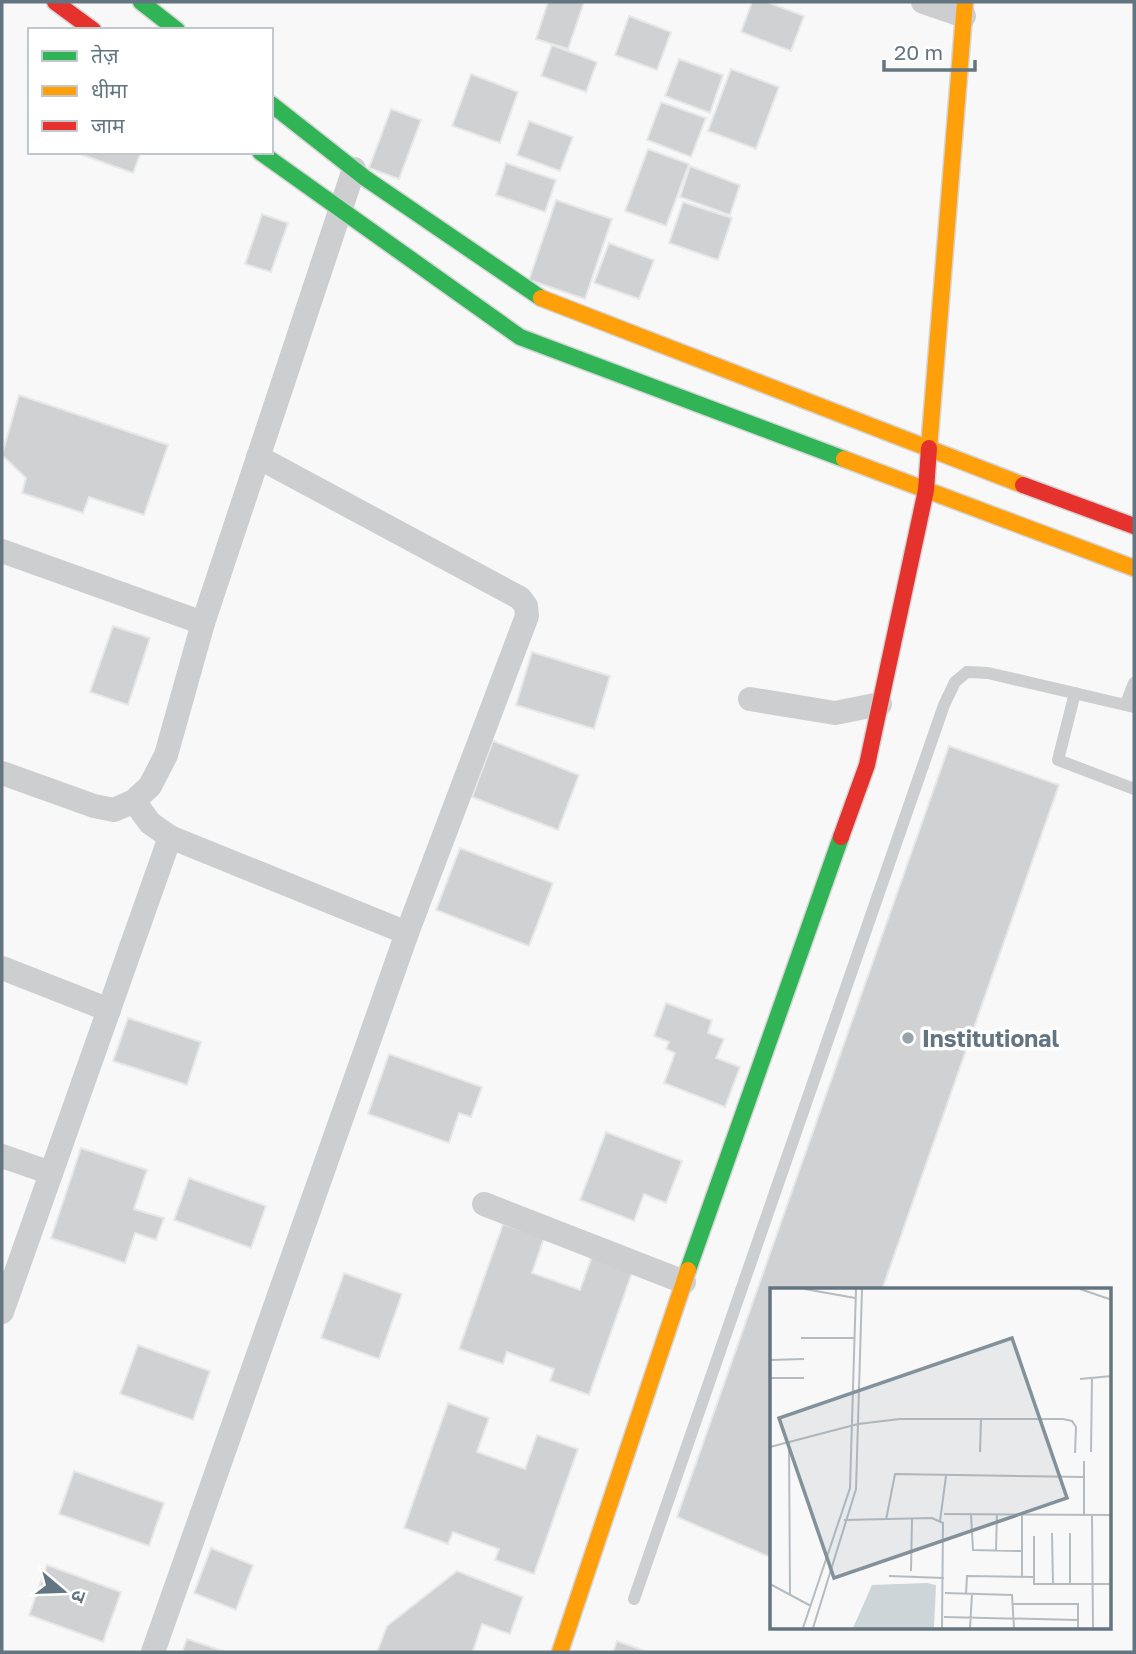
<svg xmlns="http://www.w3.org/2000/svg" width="1136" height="1654" font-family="'Golos Text','Noto Sans Devanagari',sans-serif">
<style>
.building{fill:#cfd1d2;stroke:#e8e8e8;stroke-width:2}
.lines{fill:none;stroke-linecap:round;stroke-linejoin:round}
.fast-casing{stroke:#d4d5d6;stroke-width:19}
.slow-casing{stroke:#d4d5d6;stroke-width:19}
.jam-casing{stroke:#d4d5d6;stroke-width:19}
.lane{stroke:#cdcecf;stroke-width:12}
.street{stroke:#cdcecf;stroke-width:24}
.fast{stroke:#30b455;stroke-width:16}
.slow{stroke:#ff9f0a;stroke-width:16}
.jam{stroke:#e5322d;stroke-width:16}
.poi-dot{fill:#98a3ab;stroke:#fff;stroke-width:2.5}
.labels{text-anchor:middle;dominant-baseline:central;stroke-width:7;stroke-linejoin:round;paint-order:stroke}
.poi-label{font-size:23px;font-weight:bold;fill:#647582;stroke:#fff;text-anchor:start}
.inset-road{fill:none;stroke:#b4bcc2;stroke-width:2}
.view{fill:#83919b;fill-opacity:0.15;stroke:#83919b;stroke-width:3.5}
.inset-edge{fill:none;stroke:#647582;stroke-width:3.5}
</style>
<rect width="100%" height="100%" fill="#f8f8f8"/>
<g class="building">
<path d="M548,2H584L568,49L536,39Z"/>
<path d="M752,2H767L804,16L791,51L741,32Z"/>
<path d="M629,16L671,32L657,70L615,55Z"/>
<path d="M552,45L597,62L586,92L541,76Z"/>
<path d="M679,59L723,75L710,113L665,96Z"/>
<path d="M731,69L779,87L756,149L708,131Z"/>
<path d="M471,74L518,92L500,143L452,126Z"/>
<path d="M661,102L706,118L691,157L647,140Z"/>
<path d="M391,109L421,120L399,179L369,168Z"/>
<path d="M529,121L573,137L560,171L517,155Z"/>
<path d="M648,149L689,164L666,226L625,211Z"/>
<path d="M74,152H141L133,173Z"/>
<path d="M506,163L556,180L545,212L496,195Z"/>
<path d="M690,166L740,185L730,215L680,197Z"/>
<path d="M556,200L612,219L585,299L529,280Z"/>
<path d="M683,202L732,218L718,260L669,243Z"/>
<path d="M262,214L288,223L271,272L245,264Z"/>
<path d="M609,243L654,260L639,299L594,283Z"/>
<path d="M19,395L168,445L144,515L89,497L83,513L22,493L26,478L2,455Z"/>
<path d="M113,626L150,638L128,705L90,692Z"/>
<path d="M532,652L610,676L594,729L516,705Z"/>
<path d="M493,741L579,775L558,830L472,797Z"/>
<path d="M949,746L1059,785L882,1290H772V1558L677,1517Z"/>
<path d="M460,848L553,883L529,946L436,910Z"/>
<path d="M666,1003L712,1020L708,1033L724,1039L716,1058L740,1067L725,1107L664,1083L675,1053L666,1049L669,1042L654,1036Z"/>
<path d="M128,1018L201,1042L187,1085L113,1061Z"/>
<path d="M389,1054L482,1087L471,1117L459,1113L449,1143L368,1114Z"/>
<path d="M606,1132L682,1161L666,1203L644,1194L634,1221L580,1200Z"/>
<path d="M81,1148L147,1170L134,1209L164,1218L156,1240L135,1233L125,1263L51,1238Z"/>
<path d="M189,1178L266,1206L251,1248L174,1220Z"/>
<path d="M503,1224L544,1238L532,1273L580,1290L592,1256L633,1270L589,1395L550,1381L554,1369L507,1352L503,1364L459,1349Z"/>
<path d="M344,1273L402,1294L379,1359L321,1338Z"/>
<path d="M138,1345L210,1371L193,1420L120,1394Z"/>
<path d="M448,1403L489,1418L477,1452L525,1469L537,1435L578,1449L534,1574L495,1560L499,1549L453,1532L448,1544L404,1528Z"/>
<path d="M74,1471L164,1503L149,1546L59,1514Z"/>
<path d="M211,1548L253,1565L236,1610L194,1593Z"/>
<path d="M47,1565L121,1592L103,1642L29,1615Z"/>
<path d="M457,1571L523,1597L510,1634L482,1624L473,1651L478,1652H377L387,1626Z"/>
<path d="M187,1639L226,1652H182Z"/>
<path d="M617,1641L648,1652H613Z"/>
</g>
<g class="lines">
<g class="fast-casing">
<g id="fast">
<path d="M141,2L177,30"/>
<path d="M271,104L365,178L541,298"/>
<path d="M260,152L520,337L844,459"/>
<path d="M688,1270L841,837"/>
</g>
</g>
<g class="slow-casing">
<g id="slow">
<path d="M541,298L1023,485"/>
<path d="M929,448L965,2"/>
<path d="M844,459L1134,568"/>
<path d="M560,1652L688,1270"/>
</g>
</g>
<g class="jam-casing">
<g id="jam">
<path d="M55,2L93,30"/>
<path d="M1023,485L1134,526"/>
<path d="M841,837L867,765L926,490L929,448"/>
</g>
</g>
<g class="lane">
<path d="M1075,693L1058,760L1134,789"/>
<path d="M1126,704L1134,683"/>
<path d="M634,1599L944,705L955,682L967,672L988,673L1134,707"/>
</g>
<g class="street">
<path d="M923,2L964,16"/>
<path d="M2,551L203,623"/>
<path d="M750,699L835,713L880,704"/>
<path d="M2,773L94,806L114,810L134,801L150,786L166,755L203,623L354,169"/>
<path d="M134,801L150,823L170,837L407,933"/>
<path d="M2,968L109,1010"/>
<path d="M2,1156L51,1173"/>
<path d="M484,1204L684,1282"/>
<path d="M2,1312L170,837"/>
<path d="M153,1652L407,933L527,616L526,606L520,598L258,457"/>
</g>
<use href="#fast" class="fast"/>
<use href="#slow" class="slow"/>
<use href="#jam" class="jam"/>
</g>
<circle class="poi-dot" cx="908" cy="1038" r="7"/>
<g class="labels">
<g class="poi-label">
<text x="922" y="1038">Institutional</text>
</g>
</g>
<g transform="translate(770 1288)">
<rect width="341" height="341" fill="#f8f8f8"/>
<path d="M157,295L166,297L164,340H83L102,297Z" fill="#cdd5d8"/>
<path class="inset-road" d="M35,1L85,10M310,1L342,12M31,50H84M0,72L34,71M0,90H34M310,91L342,88M19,154L20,307M0,159L88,136L130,131H293L302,133L306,139L305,165M210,164L211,132M321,164L322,90M174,226L342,227M201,226L203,262L252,263M314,227V173M322,228L323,340M74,232L162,230L173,235L172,340M116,232L125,186L314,189M170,233L176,188M282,245L283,297M300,245V296M264,248V296H342M226,262L227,226M141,283L142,231M119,288L174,290M252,289V227M0,296L41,318M175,305L242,307L244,340M196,306L197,288L264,289M243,316H308V340M174,329L308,332M33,340L80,200L86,1M43,340L86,201L92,1M200,340L202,306"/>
<path class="view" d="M242,50L297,210L64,290L9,130Z"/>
<rect width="341" height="341" class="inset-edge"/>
</g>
<rect width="1136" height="1654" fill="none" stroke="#647582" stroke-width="7"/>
<rect x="28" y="28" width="245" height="126" fill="#ffffff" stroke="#c1c8cd" stroke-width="2"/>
<rect x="42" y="51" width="35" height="10" fill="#30b455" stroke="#c1c8cd" stroke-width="2"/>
<text x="91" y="63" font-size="21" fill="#647582">तेज़</text>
<rect x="42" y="86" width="35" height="10" fill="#ff9f0a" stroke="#c1c8cd" stroke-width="2"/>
<text x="91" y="98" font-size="21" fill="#647582">धीमा</text>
<rect x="42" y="121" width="35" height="10" fill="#e5322d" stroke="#c1c8cd" stroke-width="2"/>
<text x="91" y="133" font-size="21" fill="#647582">जाम</text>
<g transform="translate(63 1591) rotate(109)" stroke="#ffffff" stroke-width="5" paint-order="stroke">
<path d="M0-5L12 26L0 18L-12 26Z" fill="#647582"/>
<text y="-10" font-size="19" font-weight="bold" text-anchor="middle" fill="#647582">उ</text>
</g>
<path d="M884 60v10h91v-10" fill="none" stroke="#647582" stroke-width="3.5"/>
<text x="894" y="60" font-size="21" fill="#647582" stroke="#ffffff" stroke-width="5" paint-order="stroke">20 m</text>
</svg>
